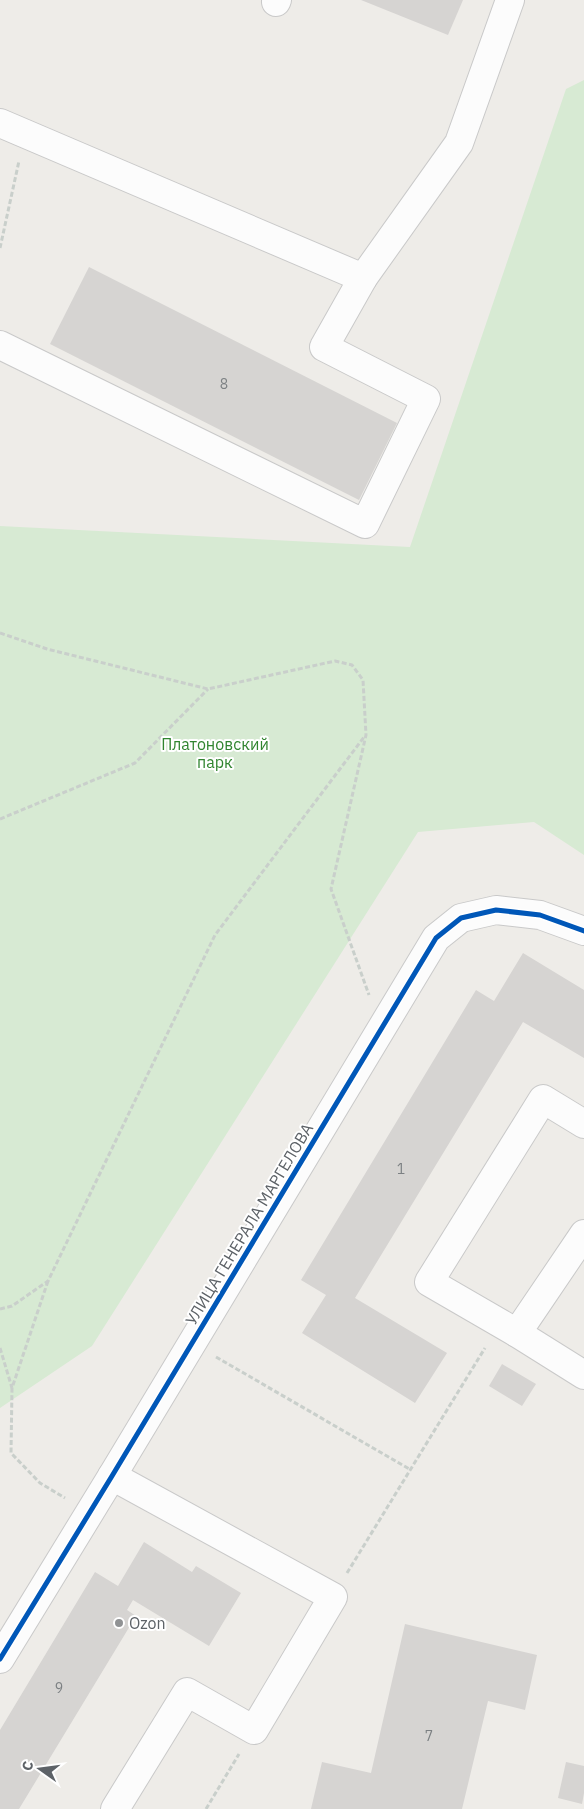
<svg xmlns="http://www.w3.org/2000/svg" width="584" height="1809" font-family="'IBM Plex Sans',sans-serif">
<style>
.green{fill:#d7ead3}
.building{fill:#d6d4d2}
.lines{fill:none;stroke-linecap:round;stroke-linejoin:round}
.minor-casing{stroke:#c9c9c9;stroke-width:30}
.path{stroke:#c9cfcb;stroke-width:3;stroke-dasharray:5 2.5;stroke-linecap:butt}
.minor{stroke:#fcfcfc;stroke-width:28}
.cycleway-casing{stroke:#fff;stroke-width:8}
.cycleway{stroke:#0057b8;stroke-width:5}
.poi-dot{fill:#909294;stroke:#fff;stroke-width:2}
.labels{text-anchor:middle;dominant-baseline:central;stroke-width:4;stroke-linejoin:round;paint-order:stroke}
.number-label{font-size:14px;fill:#7c8083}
.park-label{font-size:16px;fill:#30842f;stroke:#fff}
.street-label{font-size:16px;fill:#5d6267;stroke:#fff}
.poi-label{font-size:16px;fill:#5d6267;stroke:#fff;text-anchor:start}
</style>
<rect width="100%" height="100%" fill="#eeece8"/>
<path class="green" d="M584,80V855L534,822L418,832L92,1346L0,1408V526L410,547L566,89Z"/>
<g class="building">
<path d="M361,0H463L448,35Z"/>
<path d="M89,267L397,423L359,500L50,344Z"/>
<path d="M523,953L584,990V1058L523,1022L355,1298L447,1353L415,1403L302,1333L326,1295L301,1280L476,990L494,1001Z"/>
<path d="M502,1364L536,1384L522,1406L489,1386Z"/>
<path d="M144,1542L192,1572L196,1566L241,1593L209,1646L133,1600L127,1610L136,1616L19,1809H0V1730L95,1572L118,1586Z"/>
<path d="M405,1624L537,1655L525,1710L488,1701L462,1809H311L322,1762L371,1773Z"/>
<path d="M566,1762L584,1766V1793L582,1804L558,1798Z"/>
</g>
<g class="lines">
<g class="minor-casing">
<g id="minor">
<path d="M276,2L277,0"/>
<path d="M0,123L363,278"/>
<path d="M0,345L365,524L426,399L324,347L363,278L459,143L510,0"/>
<path d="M584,1234L517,1333L584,1375"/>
<path d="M517,1333L429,1282L543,1099L584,1124"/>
<path d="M112,1476L333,1597L254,1730L187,1692L115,1809"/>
<path d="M0,1659L112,1476L436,938L461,918L496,910L540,915L584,931"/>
</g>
</g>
<g class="path">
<path d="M0,248L19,161"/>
<path d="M0,633L47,649L208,689L335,661L352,665L363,680L366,735L331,889L369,995"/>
<path d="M0,819L135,763L208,689"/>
<path d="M48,1281L12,1388L11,1453L40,1483L65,1498"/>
<path d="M0,1309L12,1306L48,1281L215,935L364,737"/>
<path d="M0,1348L12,1388"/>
<path d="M216,1357L411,1470"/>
<path d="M347,1573L485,1348"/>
<path d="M206,1809L239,1754"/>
</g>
<use href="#minor" class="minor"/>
<g class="cycleway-casing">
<path id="cycleway" d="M0,1659L112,1476L436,938L461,918L496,910L540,915L584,931"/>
</g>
<use href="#cycleway" class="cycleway"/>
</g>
<circle class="poi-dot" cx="119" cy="1623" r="5"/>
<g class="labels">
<g class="number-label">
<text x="224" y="384">8</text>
<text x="401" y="1169">1</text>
<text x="59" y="1688">9</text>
<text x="429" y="1736">7</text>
</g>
<g class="park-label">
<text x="215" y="744">Платоновский<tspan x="215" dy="18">парк</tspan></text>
</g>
<g class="street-label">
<text transform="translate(249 1224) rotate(-59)">УЛИЦА ГЕНЕРАЛА МАРГЕЛОВА</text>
</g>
<g class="poi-label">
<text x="129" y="1623">Ozon</text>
</g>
</g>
<g transform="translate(40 1769) rotate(284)" stroke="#ffffff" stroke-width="4" paint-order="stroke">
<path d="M0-4L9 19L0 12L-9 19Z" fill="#5d6267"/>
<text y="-8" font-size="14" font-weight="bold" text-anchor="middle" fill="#5d6267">С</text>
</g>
</svg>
